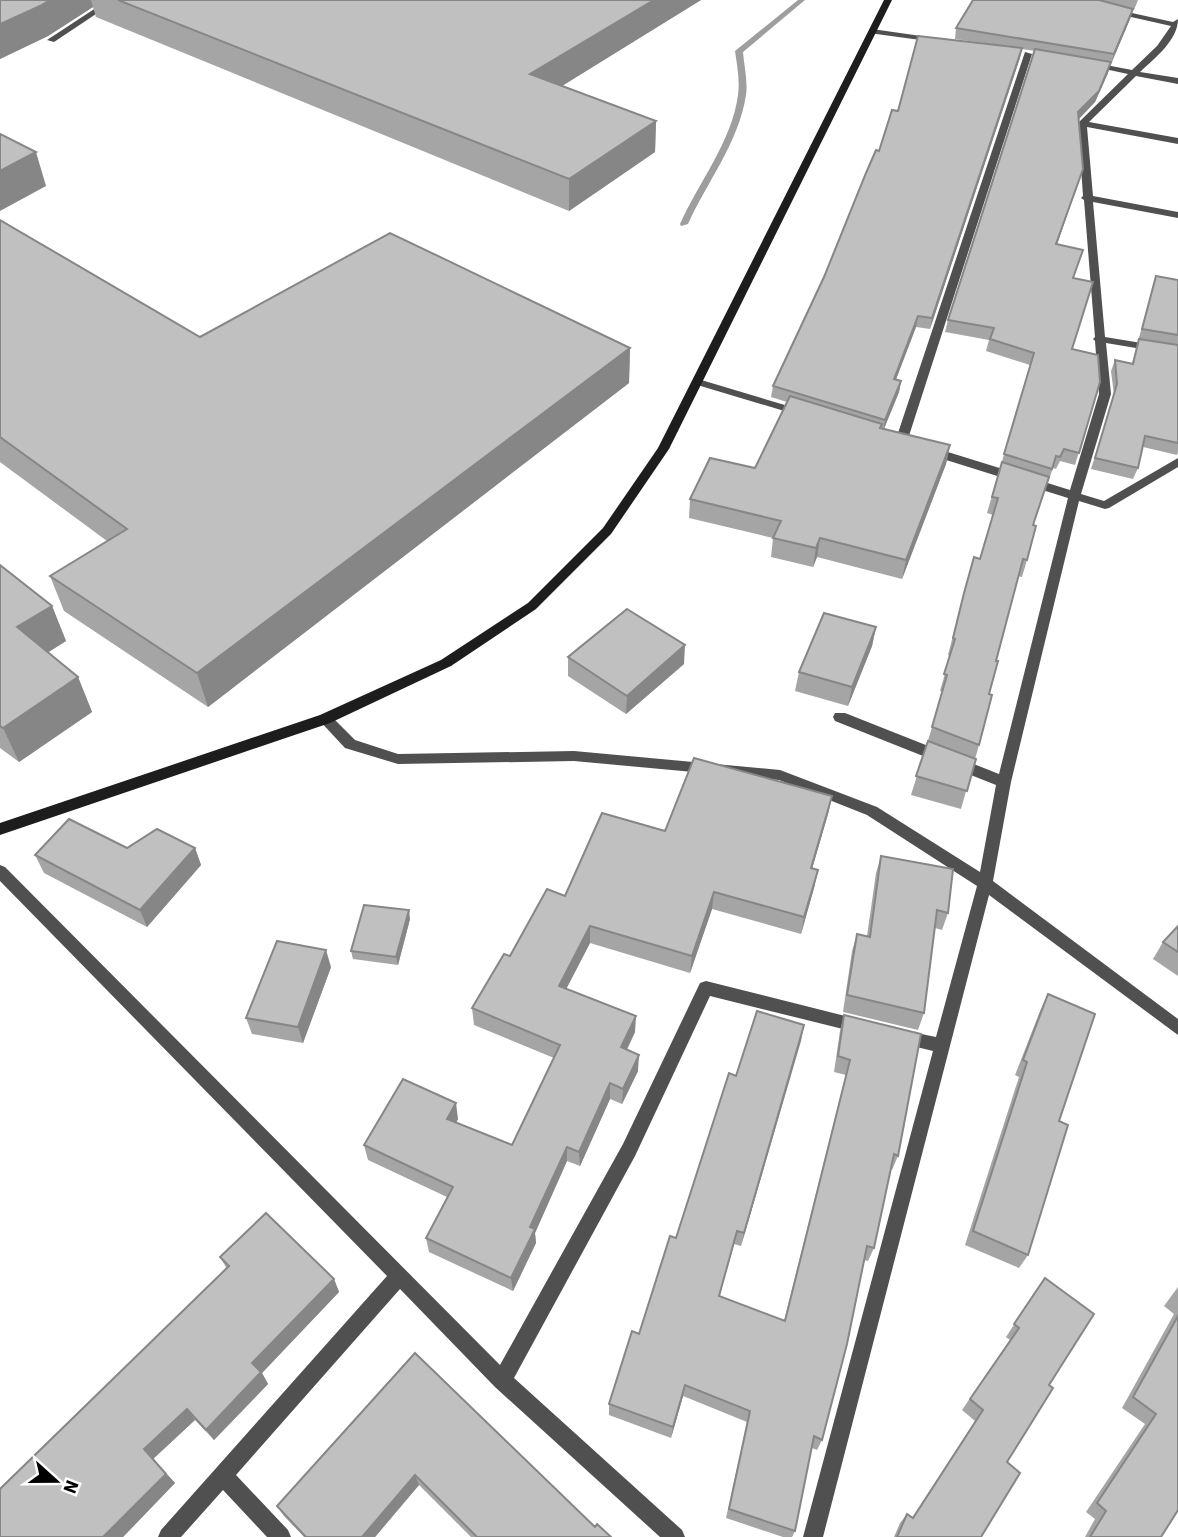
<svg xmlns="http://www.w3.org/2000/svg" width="1178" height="1537" font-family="'Source Sans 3',sans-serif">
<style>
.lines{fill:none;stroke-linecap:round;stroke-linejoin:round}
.stream{fill:#9e9e9e;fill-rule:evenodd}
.street{fill:#505050;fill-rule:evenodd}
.secondary{fill:#1d1d1d;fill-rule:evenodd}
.wall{fill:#a5a5a5}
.shaded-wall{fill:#868686}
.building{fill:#c0c0c0;stroke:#868686;stroke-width:2}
</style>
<rect width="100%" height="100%" fill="#fff"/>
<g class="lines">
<path class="stream" d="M798,0H805L743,52C744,66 748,81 746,95C739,142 707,182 688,224L681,226L680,224C699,182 732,141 738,95C740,80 737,65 735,51Z"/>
<g class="street">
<path d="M108,0H117L54,42L47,40Z"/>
<path d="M1109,8L1173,22L1178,19C1178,40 1155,58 1140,72L1178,78V84L1136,76L1089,122L1178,138V144L1087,127L1093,196L1178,212V218L1093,202L1105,337L1178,349V355L1106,343L1111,394L1081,494L1104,501L1178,458V467L1109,508L1105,509L1079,501L1011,782L993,881L1178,1019V1035L989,895L823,1537H803L933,1051L896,1042L894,1037L896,1032L902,1030L936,1037L977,886L867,815L779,780L574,761L398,764L345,748L318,719L320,715H330L355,740L398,754L574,751L780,770L877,807L980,872L996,785L835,721L833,717L835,713H845L999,774L1068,498L927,454L925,451L931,447L935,448L1070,490L1099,394L1095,341L1093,339L1095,337L1084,200L1081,198L1083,196L1078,123L1128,74L1086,65L1090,62L1132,70L1157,46L1171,26L1109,12Z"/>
<path d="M872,29L935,38L939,40L935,42L869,33V29Z"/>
<path d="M1025,52L1032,54L907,442L901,446L897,445L895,442Z"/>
<path d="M698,379L805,411L807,413L801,416L694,384V380Z"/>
<path d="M0,865L5,867L500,1365L623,1144L700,983L706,981L865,1021L867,1026L865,1031L859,1033L710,996L635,1156L514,1378L682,1530L685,1537H660L495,1387L400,1289L236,1475L288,1530L291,1537H267L223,1490L181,1537H158L161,1530L387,1276L0,881Z"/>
</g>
<path class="secondary" d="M884,0H892L669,449L611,534L536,609L451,666L330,723L0,835V823L320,715L441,660L528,603L603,528L658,448Z"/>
</g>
<g class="wall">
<path d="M0,0H701L562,86L656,121L655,152L569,211L96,17L93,7L48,36L0,59Z"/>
<path d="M973,0H1138L1134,10H1132L1130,19L1111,64H1110L1108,73L1095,102L1079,119V180L1057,244L1083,250L1073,278L1072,349L1100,382L1075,465L1060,461L1056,469L1053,468L1033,525L1027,560L1022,577L1018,576L996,661L979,745L961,809L911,795L943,692L940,691L950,656L948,655L964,593L980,559L993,515L987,513L1030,365L986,351L989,340L945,332L948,320L1035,51L1022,49L930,329L916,327L896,379L901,381L899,392L884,429L950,445L946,464L902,579L817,557L813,567L771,557L773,538L689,518L690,499L755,468L787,402L771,397L773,386L824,277L879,151L898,111L990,44L955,39L956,28Z"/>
<path d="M0,220L200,337L630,348L629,383L208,707L64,611L50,576L107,541L0,462Z"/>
<path d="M1156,276L1178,280V452L1177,455L1143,447L1138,468L1133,479L1091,469L1114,395L1111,371L1115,360L1132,363Z"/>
<path d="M0,565L52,606L66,641L48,652L78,677L92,712L19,762L0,748Z"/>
<path d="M876,627L872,646L848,706L795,691L799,672Z"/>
<path d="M568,657L684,664L626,714L568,676Z"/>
<path d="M832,796L828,814L812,869L818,870L814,888L801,934L712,909L690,973L590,943L566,989L635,1032L627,1050L638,1071L622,1104L610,1099L580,1166L567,1161L535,1233L536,1243L513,1291L429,1252L426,1238L447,1197L368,1160L364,1145L458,1119L456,1123L512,1145L554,1058L474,1025L472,1008L510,956L565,896L665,831Z"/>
<path d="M127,848H195L201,865L147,927L44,873L35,855Z"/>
<path d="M881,856L948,913L942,930L935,928L924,1013L918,1030L843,1012L852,951L857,934L867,936L876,873Z"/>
<path d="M410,919L398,965L353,959L351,951Z"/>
<path d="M1178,926V976L1153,959L1163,942Z"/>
<path d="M331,967L303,1043L252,1034L246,1018Z"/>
<path d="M1048,994L1059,1121L1028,1255L1019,1268L965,1245L1019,1077L1015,1075L1040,1011Z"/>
<path d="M844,1015L898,1156L892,1170L891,1169L874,1248L868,1261L864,1260L822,1440L817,1450L812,1448L795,1531L792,1537H783L726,1518L747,1422L683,1396L671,1438L609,1415V1404L639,1334L676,1238L736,1076L804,1025L741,1246L734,1244L719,1296L784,1321L846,1075L834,1072L840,1031Z"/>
<path d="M220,1257L334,1279L339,1292L262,1373L268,1384L214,1440L195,1420L153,1459L175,1483L123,1537H0L227,1269Z"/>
<path d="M1178,1287V1510L1161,1537H1085L1095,1519L1086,1512L1145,1424L1122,1408L1174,1314L1164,1306Z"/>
<path d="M1036,1291L1049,1385L1007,1462L981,1537H894L900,1523L907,1514L912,1518L975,1421L962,1410L1010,1340L1006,1337Z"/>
<path d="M415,1353L595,1527L611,1537H471L419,1485L375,1537H304L284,1516L277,1506Z"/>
</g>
<g class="shaded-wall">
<path d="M50,0H91L93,7L48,36L0,59V24Z"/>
<path d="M654,0H701L531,105L530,74Z"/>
<path d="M1133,9L1130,19L1111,64L1114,54Z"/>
<path d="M1022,48L1020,58L930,329L932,318Z"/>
<path d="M1111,62L1108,73L1095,102L1075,123L1078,112Z"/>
<path d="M656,121L655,152L569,211V179Z"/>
<path d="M36,152L46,186L0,211V171Z"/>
<path d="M1083,169L1079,180L1053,256L1056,244Z"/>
<path d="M918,316L916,327L892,390L894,379Z"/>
<path d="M630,348L629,383L208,707L197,673Z"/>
<path d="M901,381L899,392L883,431L885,420Z"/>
<path d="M950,445L946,464L902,579L906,560Z"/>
<path d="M820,538L817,557L813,567L816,548Z"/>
<path d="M52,606L66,641L33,662L17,627Z"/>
<path d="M876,627L872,646L848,706L852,687Z"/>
<path d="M685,645L684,664L626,714L627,696Z"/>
<path d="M78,677L92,712L19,762L3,728Z"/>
<path d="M832,796L828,814L807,886L811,868Z"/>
<path d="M195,848L201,865L147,927L140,910Z"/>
<path d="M818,870L814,888L801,934L804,917Z"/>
<path d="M714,892L712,909L690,973L692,956Z"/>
<path d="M409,910L410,919L398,965L396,957Z"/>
<path d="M590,926V943L559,1003V986Z"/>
<path d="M326,950L331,967L303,1043L298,1027Z"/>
<path d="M636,1016L635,1032L620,1063L621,1047Z"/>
<path d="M804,1025L801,1041L741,1246L744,1233Z"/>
<path d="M639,1055L638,1071L622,1104L623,1089Z"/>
<path d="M610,1083V1099L580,1166L579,1152Z"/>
<path d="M456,1103L458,1119L449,1134L447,1119Z"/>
<path d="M567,1147V1161L535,1233L536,1243L513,1291L511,1278L530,1227Z"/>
<path d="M737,1231L734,1244L716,1308L719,1296Z"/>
<path d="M334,1279L339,1292L262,1373L268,1384L214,1440L206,1430L252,1363Z"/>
<path d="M685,1385L683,1396L671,1438L673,1427Z"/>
<path d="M187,1409L195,1420L153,1459L175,1483L123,1537H103L144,1449Z"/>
<path d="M415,1475L419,1485L375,1537H362Z"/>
</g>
<g class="building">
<path d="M0,0H50L40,6L0,24Z"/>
<path d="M118,0H654L530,74L656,121L569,179Z"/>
<path d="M973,0H1099L1133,9L1114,54L956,28Z"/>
<path d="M918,36L1022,48L932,318L918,316L894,379L901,381L885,420L773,386L824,277L866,173L876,150L879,151L892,110L898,111Z"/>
<path d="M1035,49L1111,62L1099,91L1078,112L1083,169L1056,244L1083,250L1073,278L1093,282L1072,349L1098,355L1100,382L1079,453L1064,449L1060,457L1056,456L1052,469L1004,454L1034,353L990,339L994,328L948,320Z"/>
<path d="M0,134L36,152L0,171Z"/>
<path d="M0,220L200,337L390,233L630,348L197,673L50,576L127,529L0,437Z"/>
<path d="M1156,276L1178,280V335L1142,329Z"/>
<path d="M1139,339L1178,345V443L1145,436L1138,468L1095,458L1117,384L1115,360L1133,364Z"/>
<path d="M790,396L882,424L880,428L950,445L906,560L820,538L816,548L773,538L781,521L690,499L710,458L755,468Z"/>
<path d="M1002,462L1049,477L1033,525L1036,526L1027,560L1023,559L996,661H998L989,694L992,695L979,745L932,727L947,675L944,674L955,639L953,638L964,593L974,557L980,559L998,498L992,497Z"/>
<path d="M0,565L52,606L17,627L78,677L3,728L0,726Z"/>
<path d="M627,609L685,645L627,696L568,657Z"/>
<path d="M824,613L876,627L852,687L799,672Z"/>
<path d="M928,741L976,759L967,791L916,776Z"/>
<path d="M694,758L832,796L811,868L818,870L804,917L714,892L692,956L590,926L559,986L636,1016L621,1047L639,1055L623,1089L610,1083L579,1152L567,1147L530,1227L535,1229L511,1278L426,1238L453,1187L364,1145L403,1079L456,1103L447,1119L512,1145L560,1045L472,1008L504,954L510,956L547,889L565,896L602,813L665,831Z"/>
<path d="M69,819L127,848L157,829L195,848L140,910L35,855Z"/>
<path d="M881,856L953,869L948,913L937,910L924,1013L847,995L857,934L870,937Z"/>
<path d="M364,905L409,910L396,957L351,951Z"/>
<path d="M1178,926V952L1163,942Z"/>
<path d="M277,941L326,950L298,1027L246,1018Z"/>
<path d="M1048,994L1095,1014L1059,1121L1068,1125L1028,1255L973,1231L1027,1062L1023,1060Z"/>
<path d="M757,1011L804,1025L744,1233L737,1231L719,1296L785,1321L850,1060L838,1056L844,1015L921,1034L898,1156L894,1154L874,1248L867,1246L847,1344L822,1440L814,1436L795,1531L729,1509L750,1411L685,1385L673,1427L609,1404L632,1331L639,1334L670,1236L676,1238L729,1073L736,1076Z"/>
<path d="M266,1213L334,1279L252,1363L261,1372L206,1430L187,1409L144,1449L166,1474L103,1537H0V1489L229,1266L220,1257Z"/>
<path d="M1045,1278L1094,1314L1049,1385L1053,1388L1007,1462L1020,1473L981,1537H897L907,1514L913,1518L983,1410L970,1399L1019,1328L1014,1324Z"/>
<path d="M1178,1316V1510L1161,1537H1090L1106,1511L1097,1503L1156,1414L1133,1397Z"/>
<path d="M415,1353L595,1527L597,1524L611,1537H477L415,1475L362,1537H306L277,1506Z"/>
</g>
<g transform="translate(56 1481) rotate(111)" stroke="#ffffff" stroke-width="5" paint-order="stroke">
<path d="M0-5L12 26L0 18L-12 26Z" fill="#000000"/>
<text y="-10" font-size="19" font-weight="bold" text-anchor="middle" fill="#000000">N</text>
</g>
</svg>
